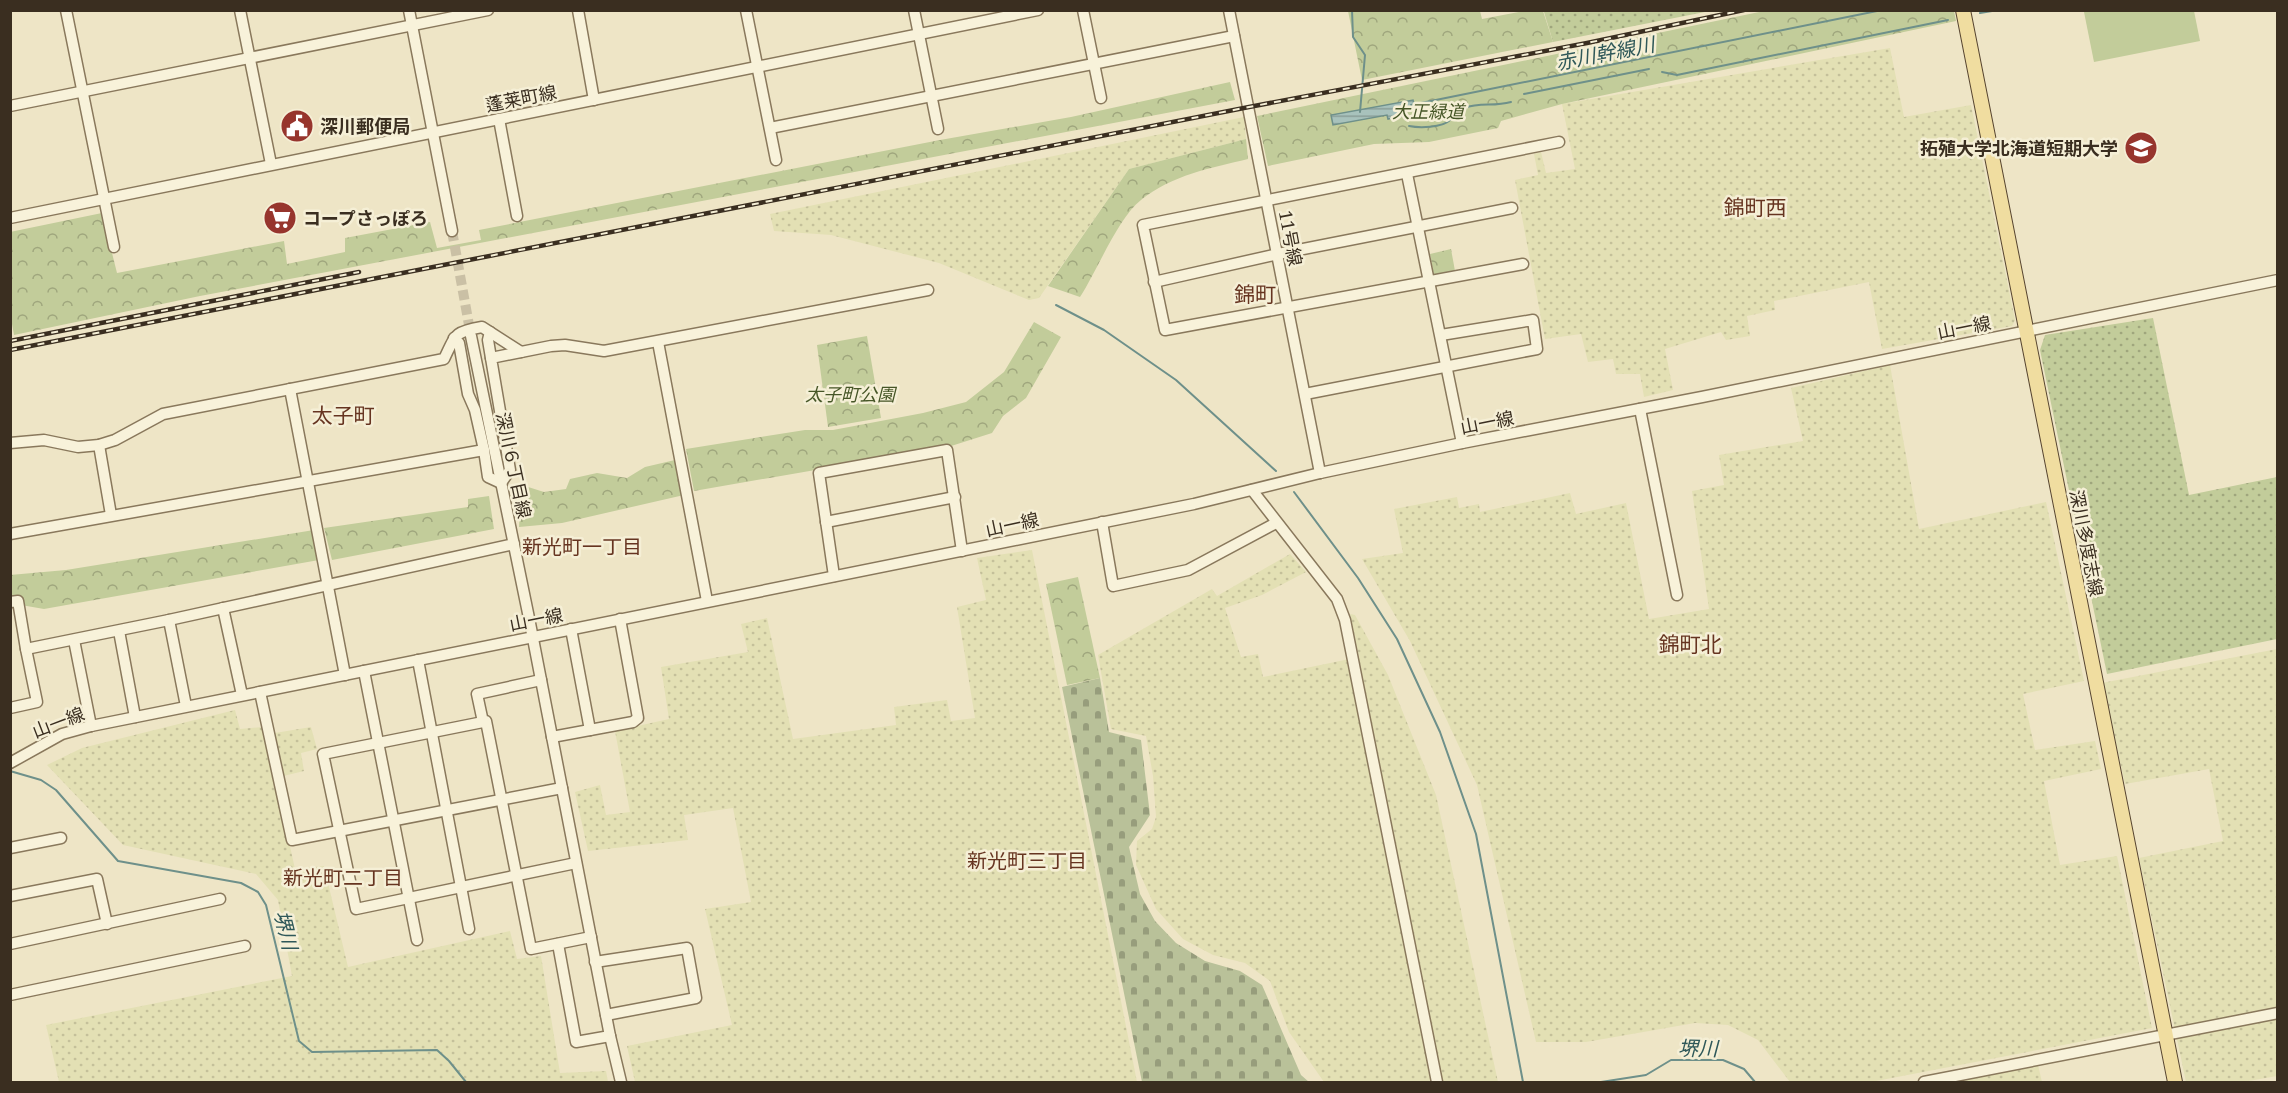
<svg xmlns="http://www.w3.org/2000/svg" width="2288" height="1093" font-family="'Noto Serif','Noto Sans JP',serif">
<style>
.farmland{fill:url(#farmland-dots)}
.grass{fill:url(#grass-dots)}
.cemetery{fill:url(#cemetery-stones)}
.park{fill:url(#park-crowns)}
.pitch{fill:#c2cc9a}
.water{fill:url(#water-rules);stroke:#6e908a;stroke-width:1.5}
.lines{fill:none;stroke-linecap:round;stroke-linejoin:round}
.stream{stroke:#6e908a;stroke-width:2}
.minor-tunnel{stroke:#cac0a5;stroke-width:10;stroke-dasharray:10 5;stroke-linecap:butt}
.minor-casing{stroke:#89785c;stroke-width:13}
.major-casing{stroke:#574530;stroke-width:16}
.minor{stroke:#f8f2da;stroke-width:10}
.major{stroke:#f0dda0;stroke-width:14}
.rail-casing{stroke:#3a2e20;stroke-width:4.5}
.rail{stroke:#f5efd6;stroke-width:2;stroke-dasharray:7;stroke-linecap:butt}
.labels{text-anchor:middle;dominant-baseline:central;stroke-width:5;stroke-linejoin:round;paint-order:stroke}
.street-label{font-size:18px;fill:#3a2e20;stroke:#f5efd6}
.park-label{font-size:18px;font-style:italic;fill:#465627;stroke:#f5efd6}
.poi-label{font-size:18px;font-weight:bold;fill:#3a2e20;stroke:#f5efd6;text-anchor:start}
.water-label{font-size:20px;font-style:italic;fill:#2f5859;stroke:#f5efd6}
.neighbourhood-label{font-size:20px;fill:#663420;stroke:#f5efd6}
.quarter-label{font-size:21px;fill:#663420;stroke:#f5efd6}
</style>
<defs>
<pattern id="farmland-dots" width="8" height="8" patternUnits="userSpaceOnUse" patternTransform="scale(1.5)"><rect width="8" height="8" fill="#e3e0b4"/><path d="M2 2h.1M6 6h.1" fill="none" stroke="#c4c09a" stroke-width="1.8" stroke-linecap="round"/></pattern>
<pattern id="grass-dots" width="8" height="8" patternUnits="userSpaceOnUse" patternTransform="scale(1.5)"><rect width="8" height="8" fill="#c2cc9a"/><path d="M2 2h.1M6 6h.1" fill="none" stroke="#9fa67d" stroke-width="1.8" stroke-linecap="round"/></pattern>
<pattern id="cemetery-stones" width="16" height="16" patternUnits="userSpaceOnUse" patternTransform="scale(1.5)"><rect width="16" height="16" fill="#b9c199"/><path d="M2 7V4a2 2 0 0 1 4 0v3zM10 15v-3a2 2 0 0 1 4 0v3z" fill="#979d7c"/></pattern>
<pattern id="park-crowns" width="20" height="18" patternUnits="userSpaceOnUse" patternTransform="scale(1.5)"><rect width="20" height="18" fill="#c2cc9a"/><path d="M2 6a3 3 0 1 1 6 0M12 15a3 3 0 1 1 6 0" fill="none" stroke="#9fa67d"/></pattern>
<pattern id="water-rules" width="6" height="5" patternUnits="userSpaceOnUse" patternTransform="scale(1.5)"><rect width="6" height="5" fill="#a8c2bc"/><path d="M0 2.5h6" fill="none" stroke="#8a9e98"/></pattern>
</defs>
<rect width="100%" height="100%" fill="#eee5c6"/>
<g class="farmland">
<path d="M1890,48L1904,117L1971,105L2015,320L2012,326L1882,349L1869,282L1774,301L1775,310L1747,316L1750,336L1726,340L1721,332L1665,349L1673,390L1644,397L1640,374H1616L1613,359L1588,362L1581,334L1545,339L1515,180L1538,175L1534,154L1541,152L1546,173L1575,169L1562,104Z"/>
<path d="M1244,117L1246,139L1129,169L1039,298L1029,300L939,263L831,235L774,231L770,214Z"/>
<path d="M1890,365L1919,529L2046,502L2084,681L2023,694L2035,750L2095,741L2101,769L2044,781L2060,865L2117,856L2152,1028L1871,1082H1790L1758,1040L1728,1025L1695,1023L1586,1042H1536L1477,785L1410,641L1362,559L1403,553L1394,509L1457,497L1459,508L1479,504L1480,512L1570,493L1576,514L1626,503L1649,619L1709,609L1692,491L1724,485L1719,455L1803,441L1791,388Z"/>
<path d="M1032,550L1137,1082H635L627,1046L732,1025L705,909L751,902L733,808L684,815L688,840L588,851L575,792L600,785L606,815L630,812L615,731L669,719L661,667L748,652L741,624L767,618L793,739L896,725L894,707L947,700L951,721L975,718L957,607L986,600L977,558Z"/>
<path d="M1290,554L1306,572L1262,595L1225,608L1241,657L1258,654L1263,677L1359,657L1350,614L1355,615L1388,675L1436,795L1498,1082H1324L1289,1032L1270,981L1245,963L1213,955L1183,939L1156,909L1136,865L1137,841L1152,829L1156,817L1153,776L1146,736L1111,729L1098,655L1212,589L1217,596Z"/>
<path d="M2277,649V1076L2243,1082H2186L2139,858L2223,841L2209,769L2125,784L2102,683Z"/>
<path d="M235,710L240,729L263,727V735L311,727L317,749L301,753L304,771L275,778L295,869L324,866L348,967L510,931L517,959L541,956L560,1073L606,1071L608,1082H59L46,1025L292,976L278,900L256,874L123,845L47,765L82,748Z"/>
<path d="M2038,1065L2042,1082H1952Z"/>
</g>
<g class="grass">
<path d="M1553,10L1710,11L1553,42L1544,12Z"/>
<path d="M2153,318L2189,495L2277,477V639L2107,674L2040,350L2045,335Z"/>
</g>
<path class="cemetery" d="M1100,678L1109,732L1141,740L1150,815L1129,847L1140,894L1155,921L1176,943L1205,961L1240,971L1262,985L1301,1075L1309,1082H1142L1062,687Z"/>
<g class="park">
<path d="M1348,11H1480L1482,19L1524,11H1543L1553,42L1362,80Z"/>
<path d="M1764,11H1954L1956,21L1562,104L1501,121L1498,128L1429,142L1374,144L1268,166L1257,116Z"/>
<path d="M1230,82L1235,100L200,296L14,335L10,313V232L102,213L117,273L284,241L287,264L345,252V238L430,222L437,248L481,240L479,230L940,140L1071,117Z"/>
<path d="M1246,139L1248,159C1211,168 1172,175 1141,200C1118,218 1097,271 1080,297L1048,286L1129,169Z"/>
<path d="M1451,249L1455,271L1434,276L1430,254Z"/>
<path d="M1034,322L1061,337L1026,398L1003,416L992,433L948,447L694,491L686,449L805,430H833L923,413L966,402L1004,372Z"/>
<path d="M867,336L881,418L828,427L817,345Z"/>
<path d="M675,460L684,495L562,523L519,527L520,510L516,492L525,486L544,492L566,489L570,479L597,473L627,478L645,467Z"/>
<path d="M489,496L494,529L332,560L324,528L468,507V499Z"/>
<path d="M314,530L319,560L44,609L21,605L11,606L10,575L66,570Z"/>
<path d="M1078,577L1100,678L1067,685L1046,584Z"/>
</g>
<path class="pitch" d="M2090,11H2194L2200,41L2094,62L2084,12Z"/>
<path class="water" d="M1413,100L1415,108L1401,110L1402,116L1388,119L1387,115L1333,125L1331,115Z"/>
<g class="lines">
<g class="stream">
<path d="M1352,10L1353,37L1365,55L1360,112"/>
<path d="M1980,13L1992,11"/>
<path d="M1662,72L1677,75L1948,20"/>
<path d="M1524,94L1649,69"/>
<path d="M1411,105L1882,10"/>
<path d="M1409,126C1419,128 1442,128 1450,120C1456,115 1457,110 1464,108C1481,102 1493,107 1511,102"/>
<path d="M1056,305L1104,330L1176,380L1276,471"/>
<path d="M1294,492L1358,578L1397,639L1440,732L1476,834L1523,1082"/>
<path d="M10,771L41,780L56,790L118,861L241,883L258,892L266,905L299,1041L312,1052L437,1050L449,1061L466,1082"/>
<path d="M1601,1082L1646,1075L1671,1060H1723L1744,1069L1755,1082"/>
</g>
<path class="minor-tunnel" d="M452,231L471,336"/>
<g class="minor-casing">
<g id="minor">
<path d="M66,10L114,247"/>
<path d="M240,10L271,164"/>
<path d="M409,10L452,231"/>
<path d="M578,10L594,100"/>
<path d="M746,10L776,160"/>
<path d="M914,10L938,129"/>
<path d="M1083,10L1101,98"/>
<path d="M1229,10L1320,473"/>
<path d="M10,106L488,10"/>
<path d="M499,119L517,216"/>
<path d="M770,128L1234,36"/>
<path d="M1407,174L1462,443"/>
<path d="M10,218L1038,10"/>
<path d="M1523,264L1165,330L1143,225L1559,142"/>
<path d="M1154,282L1278,254L1512,208"/>
<path d="M490,332L488,340L491,358"/>
<path d="M471,336L529,618L610,1036L621,1082"/>
<path d="M658,342L707,601"/>
<path d="M290,389L345,675"/>
<path d="M1305,394L1537,349L1533,320L1441,335"/>
<path d="M1640,409L1677,595"/>
<path d="M10,443L44,440L78,447L99,445L115,440L163,414L444,359C456,334 454,332 482,327L521,352"/>
<path d="M99,445L111,515"/>
<path d="M484,450L488,477L501,483L510,470L491,358L551,346L565,345L604,351L928,290"/>
<path d="M1252,490L1337,599L1345,620L1437,1082"/>
<path d="M826,522L955,497"/>
<path d="M1102,522L1113,586L1188,570L1276,523"/>
<path d="M10,534L484,450L475,410L468,394L459,343L454,338"/>
<path d="M834,576L819,473L947,450L962,551"/>
<path d="M10,602L18,601L26,649L169,620"/>
<path d="M223,608L242,695"/>
<path d="M571,629L590,730"/>
<path d="M119,631L135,717"/>
<path d="M74,640L91,726"/>
<path d="M418,660L469,929"/>
<path d="M364,671L417,940"/>
<path d="M541,680L477,694L483,722L486,721L531,949L591,937"/>
<path d="M260,692L292,840L562,788"/>
<path d="M186,706L169,620L514,544"/>
<path d="M10,708L37,702L26,649"/>
<path d="M483,722L323,754L356,909L576,863"/>
<path d="M552,737L633,722L638,718L620,619"/>
<path d="M10,763L62,734L91,726L1194,504L1320,473L1462,443L1702,397L2278,280"/>
<path d="M10,848L61,838"/>
<path d="M10,896L97,879L107,924"/>
<path d="M10,944L220,899"/>
<path d="M558,944L576,1042L610,1036"/>
<path d="M595,962L687,948L696,998L606,1015"/>
<path d="M10,995L245,946"/>
<path d="M1924,1082L2278,1013"/>
</g>
</g>
<g class="major-casing">
<path id="major" d="M1963,10L2175,1082"/>
</g>
<use href="#minor" class="minor"/>
<use href="#major" class="major"/>
<g class="rail-casing">
<g id="rail">
<path d="M10,341L359,272"/>
<path d="M10,350L1249,107L1587,43L1744,10"/>
</g>
</g>
<use href="#rail" class="rail"/>
</g>
<defs>
<g id="civic-disc" transform="scale(1.725)"><circle r="9.5" fill="#97352d" stroke="#f5efd6"/><path d="M-.6-6.5H3V-4.5H.6V-3L4-1V1h2V6H-6V1h2V-1L-.6-3ZM-1.2 2.5V6h2.4V2.5Z" fill="#fff"/></g>
<g id="university-disc" transform="scale(1.725)"><circle r="9.5" fill="#97352d" stroke="#f5efd6"/><path d="M0-5L7-2L0 1L-7-2ZM-4 1L0 2.5L4 1V4Q0 6-4 4Z" fill="#fff"/></g>
<g id="supermarket-disc" transform="scale(1.725)"><circle r="9.5" fill="#97352d" stroke="#f5efd6"/><path d="M-6-5.5h2.5l.6 2H6L4.5 2H-2.5L-4.4-4H-6ZM-1.5 3.2a1.3 1.3 0 1 0 .1 0ZM3 3.2a1.3 1.3 0 1 0 .1 0Z" fill="#fff"/></g>
</defs>
<g fill-rule="evenodd">
<use href="#civic-disc" x="297" y="126"/>
<use href="#university-disc" x="2141" y="148"/>
<use href="#supermarket-disc" x="280" y="218"/>
</g>
<g class="labels">
<g class="street-label">
<text transform="translate(521 98) rotate(-11)">蓬莱町線</text>
<text transform="translate(1291 238) rotate(79)">11号線</text>
<text transform="translate(1964 327) rotate(-11)">山一線</text>
<text transform="translate(1487 422) rotate(-11)">山一線</text>
<text transform="translate(514 465) rotate(78)">深川６丁目線</text>
<text transform="translate(1012 524) rotate(-12)">山一線</text>
<text transform="translate(2087 543) rotate(79)">深川多度志線</text>
<text transform="translate(536 619) rotate(-11)">山一線</text>
<text transform="translate(58 722) rotate(-21)">山一線</text>
</g>
<g class="park-label">
<text x="1428" y="111">大正緑道</text>
<text x="850" y="394">太子町公園</text>
</g>
<g class="poi-label">
<text x="320" y="126">深川郵便局</text>
<text x="2118" y="148" text-anchor="end">拓殖大学北海道短期大学</text>
<text x="303" y="218">コープさっぽろ</text>
</g>
<g class="water-label">
<text transform="translate(1605 53) rotate(-11)">赤川幹線川</text>
<text transform="translate(286 930) rotate(76)">堺川</text>
<text transform="translate(1698 1048) rotate(1)">堺川</text>
</g>
<g class="neighbourhood-label">
<text x="582" y="546">新光町一丁目</text>
<text x="1027" y="860">新光町三丁目</text>
<text x="343" y="877">新光町二丁目</text>
</g>
<g class="quarter-label">
<text x="1755" y="207">錦町西</text>
<text x="1255" y="294">錦町</text>
<text x="343" y="415">太子町</text>
<text x="1690" y="644">錦町北</text>
</g>
</g>
<rect width="2288" height="1093" fill="none" stroke="#3a2e20" stroke-width="24"/>
</svg>
